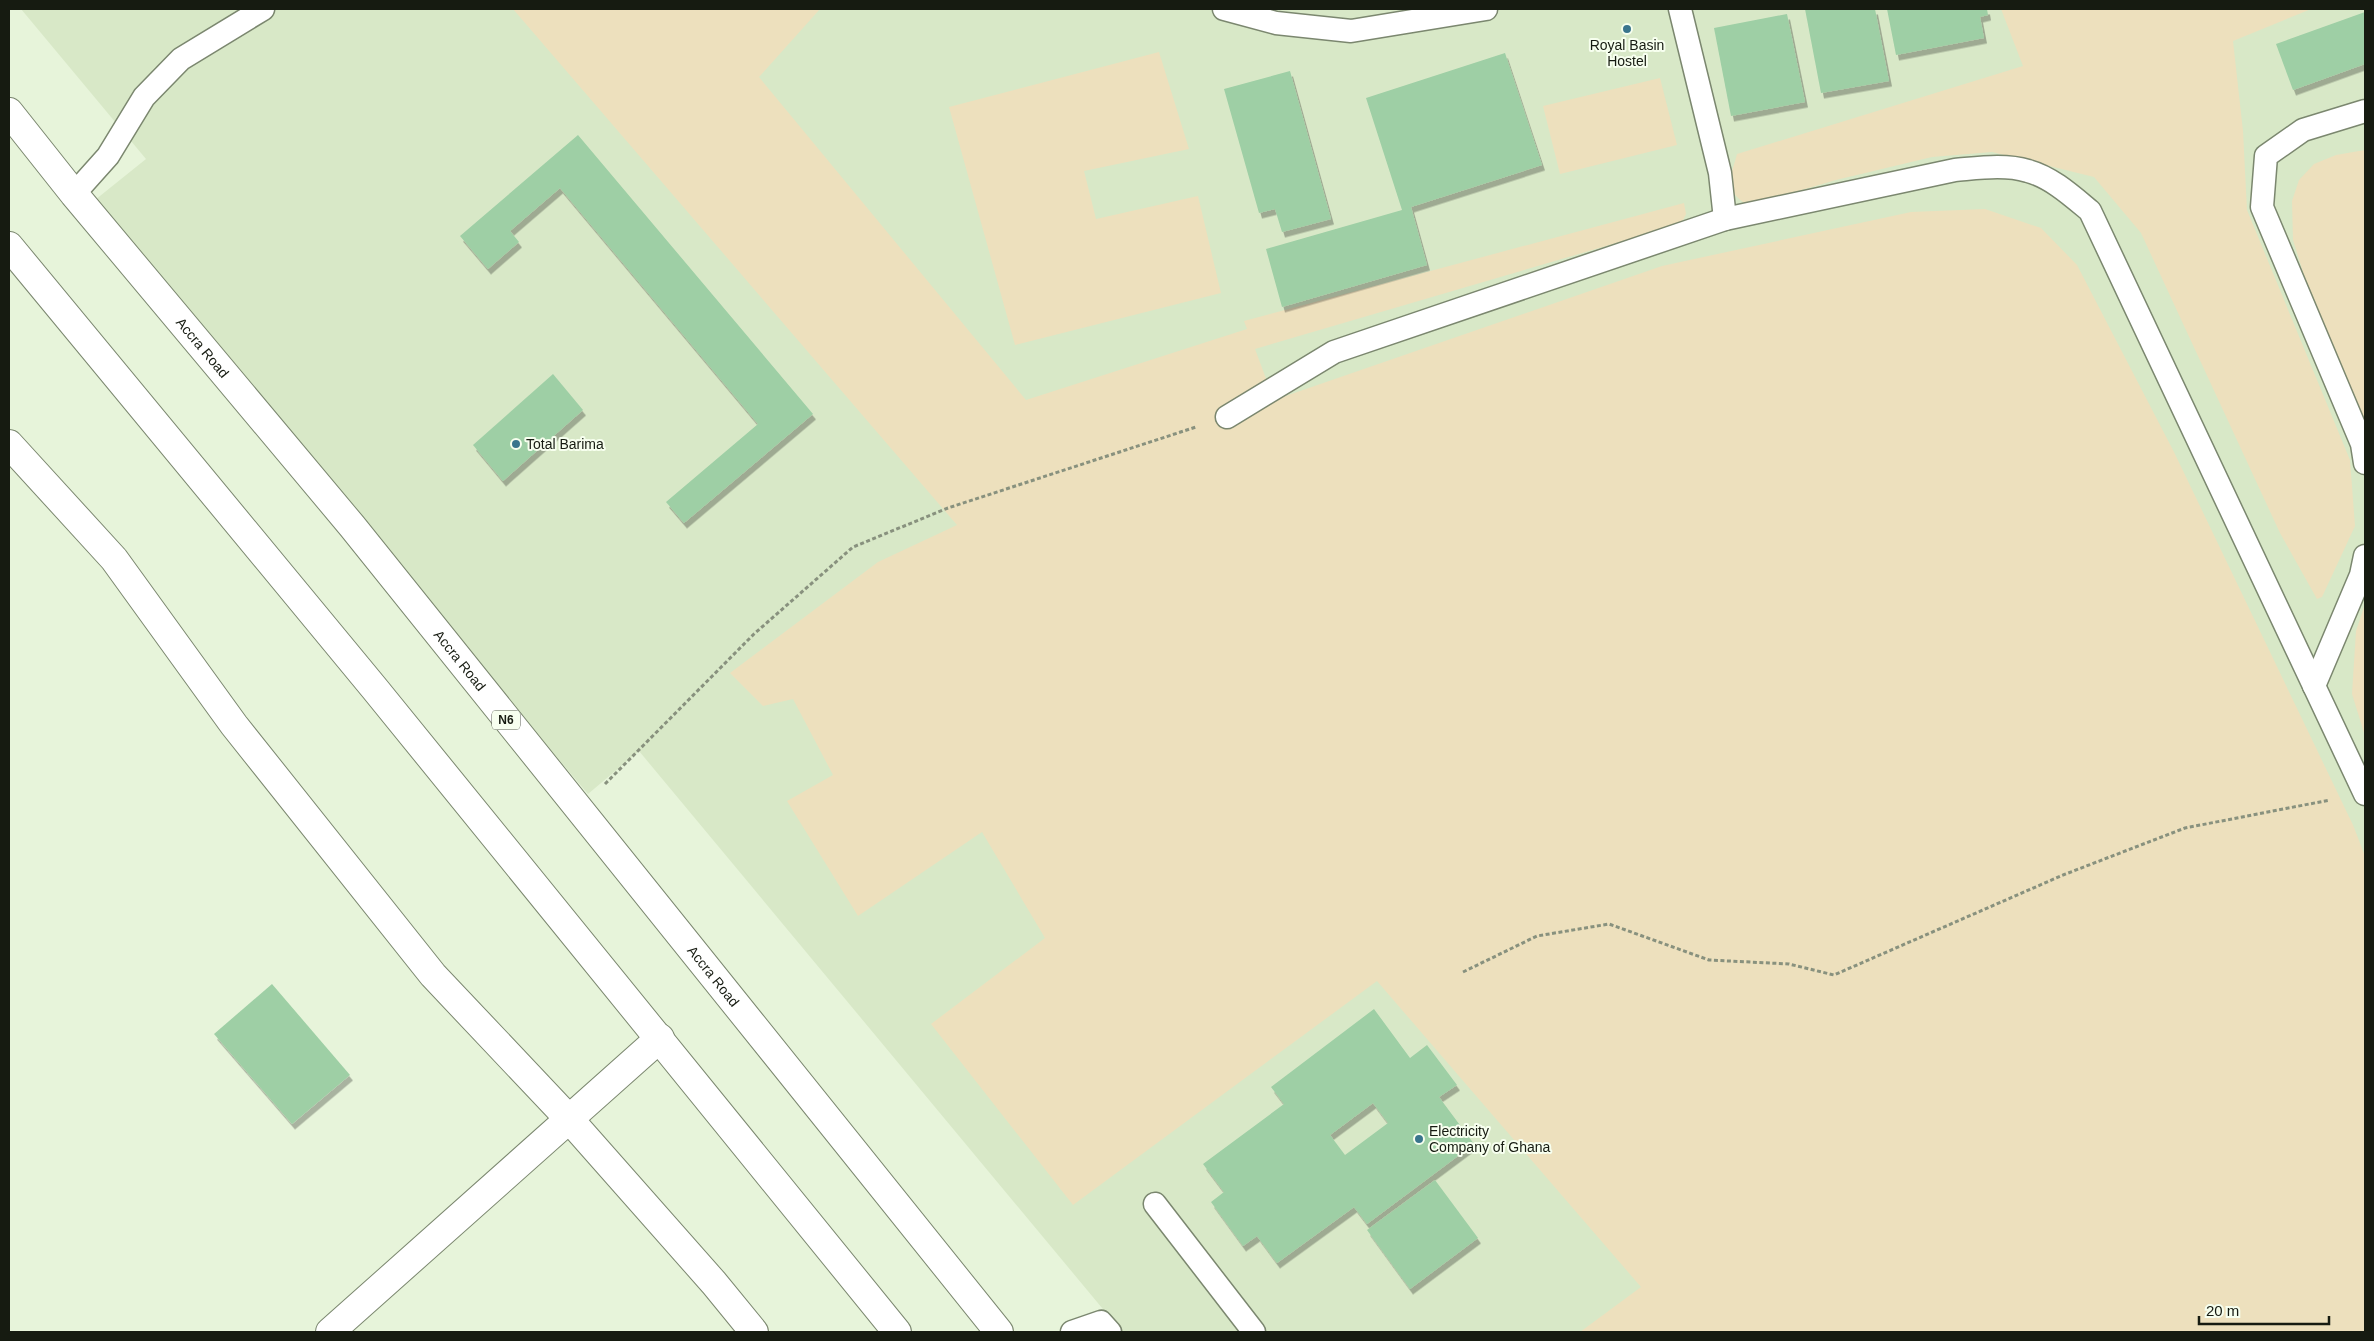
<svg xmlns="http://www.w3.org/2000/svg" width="2374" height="1341" font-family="Helvetica,sans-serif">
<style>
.built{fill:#d8e8c7}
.green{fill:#ede0bd}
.building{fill:#9ecfa5;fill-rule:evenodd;filter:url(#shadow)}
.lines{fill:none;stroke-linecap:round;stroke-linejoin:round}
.service-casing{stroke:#7b876f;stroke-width:25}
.minor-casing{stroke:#7b876f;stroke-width:30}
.trunk-casing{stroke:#7b876f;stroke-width:30}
.path{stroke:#88917e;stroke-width:3;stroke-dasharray:4 2.5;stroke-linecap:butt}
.service{stroke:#fff;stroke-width:22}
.minor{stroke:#fff;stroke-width:28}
.trunk{stroke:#fff;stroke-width:28}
.poi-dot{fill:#3a758d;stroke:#f7ffef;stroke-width:2}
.labels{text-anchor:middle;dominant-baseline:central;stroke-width:4;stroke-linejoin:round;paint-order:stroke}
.shield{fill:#f7ffef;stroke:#5a5f54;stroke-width:1}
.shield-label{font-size:12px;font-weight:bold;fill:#161b11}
.poi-label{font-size:14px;fill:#161b11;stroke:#f7ffef;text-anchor:start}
.street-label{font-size:14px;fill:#161b11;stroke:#f7ffef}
</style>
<defs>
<filter id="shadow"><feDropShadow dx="3" dy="5.5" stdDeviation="0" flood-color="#0004"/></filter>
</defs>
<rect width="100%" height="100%" fill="#e7f4da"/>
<path class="built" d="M21,9H2365V1332H1122L639,751L588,794L90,204L146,159Z"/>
<g class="green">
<path d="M513,9H820L759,77L1026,400L1247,329L1244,321L1684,203L1686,214L1681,224L1255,349L1274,400L1662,266L1911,212L1985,209L2041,228L2077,265L2174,452L2353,825L2365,856V1332H1580L1641,1287L1377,981L1073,1205L931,1024L1045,938L982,832L858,916L787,801L833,775L793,699L763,706L730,673L878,562L957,525Z"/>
<path d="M2001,9H2311L2233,41L2243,131L2247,210L2350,460L2355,526L2322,597L2317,599L2280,533L2141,233L2094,177L1992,152L1932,157L1836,180L1767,200L1744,203C1723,187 1731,177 1737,154L2023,66Z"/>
<path d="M1159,52L1189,149L1084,171L1096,219L1198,196L1221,293L1015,345L949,107Z"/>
<path d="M1660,78L1677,145L1560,174L1543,106Z"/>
<path d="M2365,150V431L2312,301L2293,240L2292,201L2299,180L2314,164L2336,155Z"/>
<path d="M2365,604V736L2352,694L2356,631Z"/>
</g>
<g class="building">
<path d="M1805,9H1875L1889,81L1821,93Z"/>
<path d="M1887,9H1987L1988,15L1980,17L1984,38L1896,55Z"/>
<path d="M2365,12V64L2293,90L2276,44Z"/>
<path d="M1787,14L1805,102L1731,116L1714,28Z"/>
<path d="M1505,53L1542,165L1411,207L1427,265L1282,307L1266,249L1402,210L1366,98Z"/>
<path d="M1290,71L1331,219L1282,232L1275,209L1259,213L1224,89Z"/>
<path d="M578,135L813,414L684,523L666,502L758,424L560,188L510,231L519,242L488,269L460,236Z"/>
<path d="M553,374L583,410L503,481L473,445Z"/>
<path d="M272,984L350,1075L292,1124L214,1034Z"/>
<path d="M1374,1009L1410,1058L1427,1045L1457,1085L1439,1097L1474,1144L1367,1224L1354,1207L1277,1263L1257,1236L1243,1246L1211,1202L1224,1192L1203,1164L1284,1104L1271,1087ZM1373,1103L1388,1123L1345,1155L1330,1135Z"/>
<path d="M1435,1180L1478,1238L1410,1289L1367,1230Z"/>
</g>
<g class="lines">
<g class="service-casing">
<g id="service">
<path d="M1224,9L1276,23L1351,31L1486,9"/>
<path d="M1680,9L1720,173L1725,219"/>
<path d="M2365,111L2303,130L2266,156L2262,207L2362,444L2365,463"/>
<path d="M74,194L108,156L144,97L181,59L263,9"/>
<path d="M1227,417L1334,352L1725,219L1955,170C1979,168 2005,164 2028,171C2051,177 2072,196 2090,211L2365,794"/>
<path d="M2314,686L2361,575L2365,556"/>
<path d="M1155,1204L1254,1332"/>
<path d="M1072,1332L1101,1322L1110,1332"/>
</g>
</g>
<g class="minor-casing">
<g id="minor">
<path d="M9,444L114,559L234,725L433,975L570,1120L714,1283L754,1332"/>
<path d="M330,1332L660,1038"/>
</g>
</g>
<g class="trunk-casing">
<g id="trunk">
<path id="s1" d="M9,112L74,194L352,526L999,1332"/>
<path d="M9,246L375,689L897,1332"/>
</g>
</g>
<g class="path">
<path d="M605,784L754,634L853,547L948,508L1196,427"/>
<path d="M1463,972L1537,936L1609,924L1709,960L1789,964L1834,975L2063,875L2185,828L2330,800"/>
</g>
<use href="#service" class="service"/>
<use href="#minor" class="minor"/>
<use href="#trunk" class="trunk"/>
</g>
<g class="poi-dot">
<circle cx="1627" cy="29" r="5"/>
<circle cx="516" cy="444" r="5"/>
<circle cx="1419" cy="1139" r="5"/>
</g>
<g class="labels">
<rect class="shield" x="492" y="710.5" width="28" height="19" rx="4"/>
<g class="shield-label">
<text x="506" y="720">N6</text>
</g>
<g class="poi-label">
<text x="1627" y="45" text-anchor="middle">Royal Basin<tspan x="1627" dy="16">Hostel</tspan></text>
<text x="526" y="444">Total Barima</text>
<text x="1429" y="1131">Electricity<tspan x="1429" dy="16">Company of Ghana</tspan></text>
</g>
<g class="street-label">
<text stroke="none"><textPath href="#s1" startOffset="305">Accra Road</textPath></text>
<text stroke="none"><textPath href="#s1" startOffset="710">Accra Road</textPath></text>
<text stroke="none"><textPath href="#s1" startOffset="1115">Accra Road</textPath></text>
</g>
</g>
<rect width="2374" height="1341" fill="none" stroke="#161b11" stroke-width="20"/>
<path d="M2199 1316v8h130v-8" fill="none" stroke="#161b11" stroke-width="2.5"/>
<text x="2206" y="1316" font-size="15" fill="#161b11" stroke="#f7ffef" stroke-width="4" paint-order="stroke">20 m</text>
</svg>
